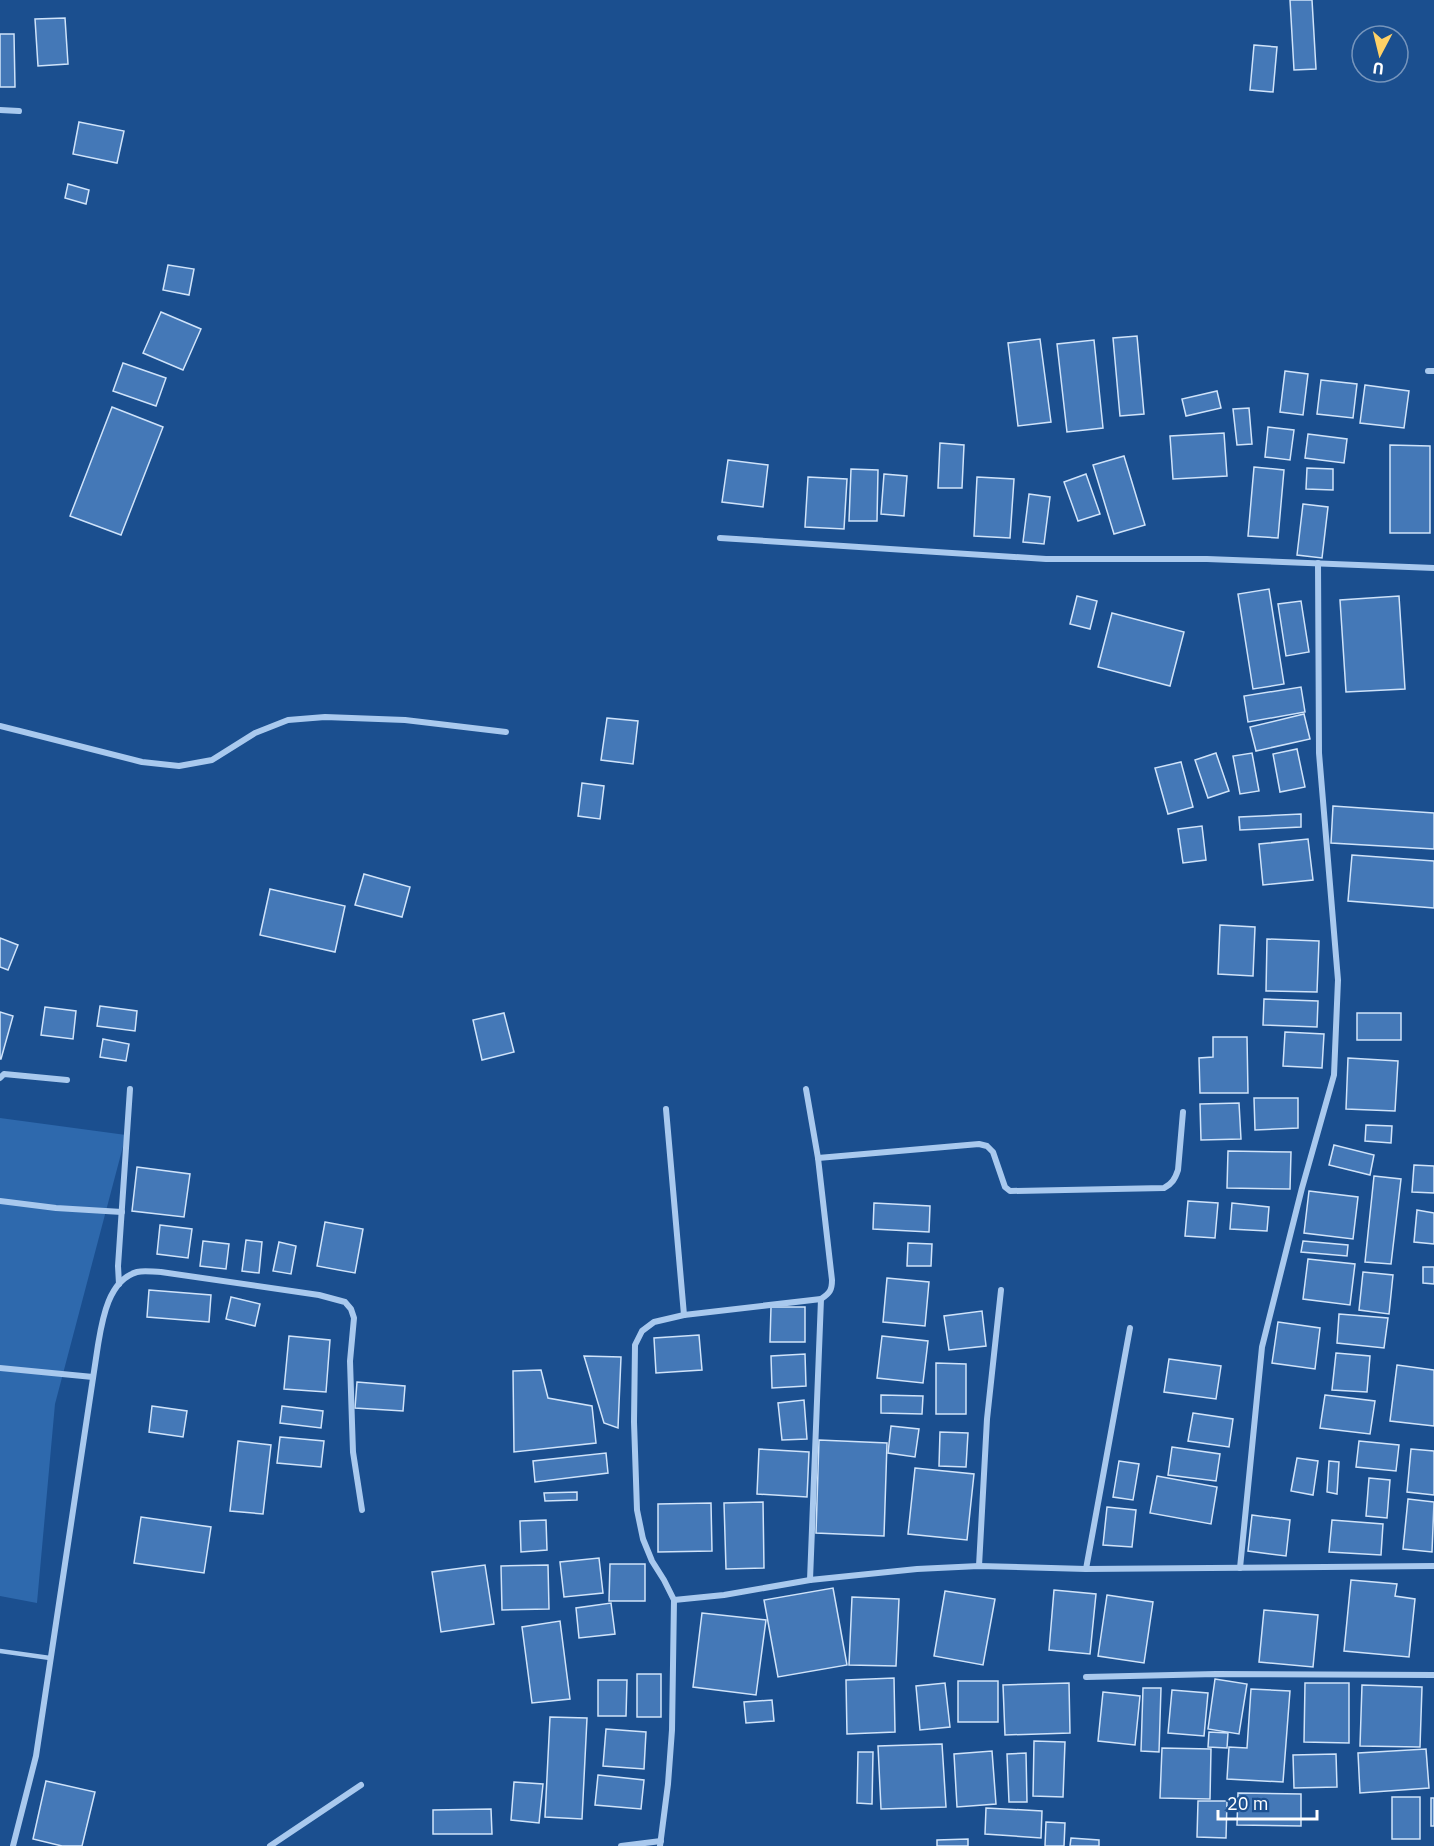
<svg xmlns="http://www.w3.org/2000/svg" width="1434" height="1846" font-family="'IBM Plex Sans',sans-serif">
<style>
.green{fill:#2e69ad}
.building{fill:#4478b7;stroke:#cfe3fa;stroke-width:1.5}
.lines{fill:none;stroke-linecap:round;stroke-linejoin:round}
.lane{stroke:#a9c9ee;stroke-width:4.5}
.street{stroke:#a9c9ee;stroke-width:6}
</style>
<rect width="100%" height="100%" fill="#1b4f8f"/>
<path class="green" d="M0,1118L126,1135L55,1404L37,1603L0,1596Z"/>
<g class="building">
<path d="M1290,0H1312L1316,69L1294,70Z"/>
<path d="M65,18L68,64L38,66L35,19Z"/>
<path d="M0,34H14L15,87H0Z"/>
<path d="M1254,45L1277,47L1273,92L1250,90Z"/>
<path d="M79,122L124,131L117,163L73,154Z"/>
<path d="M68,184L89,190L86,204L65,198Z"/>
<path d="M168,265L194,269L189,295L163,290Z"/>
<path d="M161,312L201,329L183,370L143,353Z"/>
<path d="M1137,336L1144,414L1120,416L1113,338Z"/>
<path d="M1040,339L1051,422L1018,426L1008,343Z"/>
<path d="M1094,340L1103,428L1067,432L1057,344Z"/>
<path d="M123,363L166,378L156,406L113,391Z"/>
<path d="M1285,371L1308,374L1303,415L1280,412Z"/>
<path d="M1321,380L1357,384L1353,418L1317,414Z"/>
<path d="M1365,385L1409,391L1404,428L1360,423Z"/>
<path d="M1217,391L1221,408L1186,416L1182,399Z"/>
<path d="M112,407L163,427L121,535L70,516Z"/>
<path d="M1249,408L1252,444L1237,445L1233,409Z"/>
<path d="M1268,427L1294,430L1290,460L1265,457Z"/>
<path d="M1224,433L1227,476L1173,479L1170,436Z"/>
<path d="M1308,434L1347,439L1344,463L1305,458Z"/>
<path d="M940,443L964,445L962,488H938Z"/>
<path d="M1390,445L1430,446V533H1390Z"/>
<path d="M1124,456L1145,525L1114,534L1093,465Z"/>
<path d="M728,460L768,465L763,507L722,502Z"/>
<path d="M1254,467L1284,470L1278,538L1248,536Z"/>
<path d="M1307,468L1333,469V490L1306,489Z"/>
<path d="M851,469L878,470L877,521H849Z"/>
<path d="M884,474L907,476L904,516L881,514Z"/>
<path d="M1086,474L1100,514L1078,521L1064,482Z"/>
<path d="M808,477L847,479L844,529L805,527Z"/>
<path d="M977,477L1014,479L1010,538L974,536Z"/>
<path d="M1029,494L1050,497L1044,544L1023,542Z"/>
<path d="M1303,504L1328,507L1322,558L1297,555Z"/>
<path d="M1269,589L1284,684L1253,689L1238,594Z"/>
<path d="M1077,596L1097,601L1090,629L1070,624Z"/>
<path d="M1399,596L1405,689L1346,692L1340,600Z"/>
<path d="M1301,601L1309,652L1286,656L1278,604Z"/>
<path d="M1112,613L1184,632L1170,686L1098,667Z"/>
<path d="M1301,687L1305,712L1248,722L1244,696Z"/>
<path d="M1304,714L1310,739L1256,751L1250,727Z"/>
<path d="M607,718L638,721L633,764L601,760Z"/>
<path d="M1297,749L1305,787L1280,792L1273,754Z"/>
<path d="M1216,753L1229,791L1208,798L1195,760Z"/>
<path d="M1252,753L1259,791L1240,794L1233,756Z"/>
<path d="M1181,762L1193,807L1168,814L1155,768Z"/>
<path d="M582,783L604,786L600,819L578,816Z"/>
<path d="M1333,806L1434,813V849L1331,843Z"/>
<path d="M1301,814V827L1240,830L1239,817Z"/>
<path d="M1202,826L1206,860L1183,863L1178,829Z"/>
<path d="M1308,839L1313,880L1263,885L1259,844Z"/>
<path d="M1352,855L1434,861V908L1348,901Z"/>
<path d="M364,874L410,887L402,917L355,905Z"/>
<path d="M270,889L345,906L335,952L260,935Z"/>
<path d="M1220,925L1255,927L1253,976L1218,974Z"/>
<path d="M0,938L18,945L8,970L0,967Z"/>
<path d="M1267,939L1319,941L1317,992L1266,991Z"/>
<path d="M1264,999L1318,1001L1317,1027L1263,1025Z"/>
<path d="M100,1006L137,1011L135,1031L97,1026Z"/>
<path d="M45,1007L76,1011L73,1039L41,1035Z"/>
<path d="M0,1012L13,1016L1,1059H0Z"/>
<path d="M504,1013L514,1052L482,1060L473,1020Z"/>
<rect x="1357" y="1013" width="44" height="27"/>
<path d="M1285,1032L1324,1034L1322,1068L1283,1066Z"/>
<path d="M1213,1037H1247L1248,1093H1200L1199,1058L1213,1057Z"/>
<path d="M103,1039L129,1044L126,1061L100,1057Z"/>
<path d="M1348,1058L1398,1061L1395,1111L1346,1109Z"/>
<path d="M1254,1098H1298V1128L1255,1130Z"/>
<path d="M1239,1103L1241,1139L1201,1140L1200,1104Z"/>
<path d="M1366,1125L1392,1126L1391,1143L1365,1141Z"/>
<path d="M1334,1145L1374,1155L1370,1175L1329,1165Z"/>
<path d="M1228,1151L1291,1152L1290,1189L1227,1188Z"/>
<path d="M1414,1165L1434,1166V1193L1412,1192Z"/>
<path d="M137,1167L190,1174L184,1217L132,1211Z"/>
<path d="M1374,1176L1401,1179L1391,1264L1365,1262Z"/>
<path d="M1309,1191L1358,1197L1353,1239L1304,1233Z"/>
<path d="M1188,1201L1218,1203L1215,1238L1185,1236Z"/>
<path d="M874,1203L930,1206L929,1232L873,1229Z"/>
<path d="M1232,1203L1269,1207L1267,1231L1230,1229Z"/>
<path d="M1417,1210L1434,1213V1244L1414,1242Z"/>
<path d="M325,1222L363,1229L355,1273L317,1266Z"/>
<path d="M160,1225L192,1229L188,1258L157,1254Z"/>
<path d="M246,1240L262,1242L259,1273L242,1271Z"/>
<path d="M203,1241L229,1244L226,1269L200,1266Z"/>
<path d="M1303,1241L1348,1245L1347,1256L1301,1252Z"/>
<path d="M279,1242L296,1246L291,1274L273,1271Z"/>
<path d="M908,1243L932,1244L931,1266H907Z"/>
<path d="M1308,1259L1355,1264L1350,1305L1303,1299Z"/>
<path d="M1423,1267H1434V1284L1423,1283Z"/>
<path d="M1363,1272L1393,1275L1389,1314L1359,1310Z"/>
<path d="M887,1278L929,1282L925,1326L883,1322Z"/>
<path d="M149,1290L211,1295L209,1322L147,1317Z"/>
<path d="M231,1297L260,1304L255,1326L226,1319Z"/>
<path d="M771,1307H805V1342H770Z"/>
<path d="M982,1311L986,1346L949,1350L944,1316Z"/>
<path d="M1339,1314L1388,1318L1384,1348L1337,1343Z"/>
<path d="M1278,1322L1320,1328L1315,1369L1272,1363Z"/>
<path d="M699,1335L702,1370L656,1373L654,1338Z"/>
<path d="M289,1336L330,1340L326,1392L284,1389Z"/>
<path d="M882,1336L928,1341L923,1383L877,1378Z"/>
<path d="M1336,1353L1370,1356L1367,1392L1332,1390Z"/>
<path d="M805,1354L806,1386L772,1388L771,1356Z"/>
<path d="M584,1356L621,1357L618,1428L604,1423Z"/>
<path d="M1169,1359L1221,1366L1216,1399L1164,1392Z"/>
<path d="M936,1363L966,1364V1414H936Z"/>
<path d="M1397,1365L1434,1370V1426L1390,1421Z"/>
<path d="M541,1370L548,1398L592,1406L596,1443L514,1452L513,1371Z"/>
<path d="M357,1382L405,1386L403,1411L355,1408Z"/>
<path d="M881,1395L923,1396L922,1414L881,1413Z"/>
<path d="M1325,1395L1375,1401L1370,1434L1320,1428Z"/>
<path d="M804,1400L807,1439L782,1440L778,1403Z"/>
<path d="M152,1406L187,1411L183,1437L149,1432Z"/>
<path d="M282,1406L323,1411L321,1428L280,1423Z"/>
<path d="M1193,1413L1233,1419L1229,1447L1188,1441Z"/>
<path d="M891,1426L919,1429L915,1457L888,1453Z"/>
<path d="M940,1432L968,1433L966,1467L939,1466Z"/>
<path d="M280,1437L324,1441L321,1467L277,1463Z"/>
<path d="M819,1440L887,1443L884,1536L816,1533Z"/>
<path d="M238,1441L271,1445L263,1514L230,1511Z"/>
<path d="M1359,1441L1399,1445L1396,1471L1356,1467Z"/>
<path d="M1172,1447L1220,1454L1216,1481L1168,1475Z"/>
<path d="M759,1449L809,1452L807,1497L757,1494Z"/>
<path d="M1411,1449L1434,1451V1495L1407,1492Z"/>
<path d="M606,1453L608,1473L535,1482L533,1461Z"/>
<path d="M1297,1458L1318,1461L1313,1495L1291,1491Z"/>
<path d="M1119,1461L1139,1464L1133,1500L1113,1497Z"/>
<path d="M1329,1461L1339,1462L1337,1494L1327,1492Z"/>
<path d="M915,1468L974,1474L967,1540L908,1534Z"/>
<path d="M1157,1476L1217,1487L1211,1524L1150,1513Z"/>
<path d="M1369,1478L1390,1480L1387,1518L1366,1516Z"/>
<path d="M577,1492V1500L545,1501L544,1493Z"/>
<path d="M1408,1499L1434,1502L1432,1552L1403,1549Z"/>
<path d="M763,1502L764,1568L726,1569L724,1503Z"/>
<path d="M711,1503L712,1551L658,1552V1504Z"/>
<path d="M1107,1507L1136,1510L1132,1547L1103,1545Z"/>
<path d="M1252,1515L1290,1520L1286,1556L1248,1551Z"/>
<path d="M141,1517L211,1527L204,1573L134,1563Z"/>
<path d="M546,1520L547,1550L521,1552L520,1521Z"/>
<path d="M1332,1520L1383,1524L1381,1555L1329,1552Z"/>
<path d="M599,1558L603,1593L564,1597L560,1562Z"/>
<path d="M610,1564H645V1601H609Z"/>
<path d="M485,1565L494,1624L441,1632L432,1572Z"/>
<path d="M548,1565L549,1609L502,1610L501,1566Z"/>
<path d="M1351,1580L1397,1584L1395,1596L1415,1599L1409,1657L1344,1651Z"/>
<path d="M833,1588L847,1665L778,1677L764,1600Z"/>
<path d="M1054,1590L1096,1594L1090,1654L1049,1650Z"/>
<path d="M945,1591L995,1599L983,1665L934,1656Z"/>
<path d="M1107,1595L1153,1602L1144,1663L1098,1656Z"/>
<path d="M852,1597L899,1599L896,1666L849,1665Z"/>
<path d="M611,1603L615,1634L579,1638L576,1608Z"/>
<path d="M1264,1610L1318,1615L1313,1667L1259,1662Z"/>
<path d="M702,1613L766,1620L756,1695L693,1687Z"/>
<path d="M560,1621L570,1699L532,1703L522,1627Z"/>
<rect x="637" y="1674" width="24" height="43"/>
<path d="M894,1678L895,1732L847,1734L846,1680Z"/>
<path d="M1215,1679L1247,1684L1239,1734L1208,1729Z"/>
<path d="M598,1680H627L626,1716H598Z"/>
<rect x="958" y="1681" width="40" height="41"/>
<path d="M945,1683L950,1727L920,1730L916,1686Z"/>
<path d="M1069,1683L1070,1733L1005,1735L1003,1685Z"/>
<path d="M1305,1683H1349V1743L1304,1742Z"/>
<path d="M1362,1685L1422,1687L1420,1747L1360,1746Z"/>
<path d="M1143,1688H1161L1159,1752L1141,1751Z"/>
<path d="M1251,1689L1290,1691L1283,1782L1227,1779L1229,1747L1247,1748Z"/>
<path d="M1172,1690L1208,1693L1204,1736L1168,1733Z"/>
<path d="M1103,1692L1140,1696L1135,1745L1098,1741Z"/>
<path d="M772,1700L774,1721L746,1723L744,1702Z"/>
<path d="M550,1717L587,1718L582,1819L545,1817Z"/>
<path d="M606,1729L646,1732L644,1769L603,1766Z"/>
<path d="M1209,1732L1228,1733L1227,1748L1208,1747Z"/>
<path d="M1034,1741L1065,1742L1063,1797L1033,1796Z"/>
<path d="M942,1744L946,1807L881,1809L878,1746Z"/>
<path d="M1162,1748L1211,1749L1210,1799L1160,1798Z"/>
<path d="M1426,1749L1429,1788L1360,1793L1358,1753Z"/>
<path d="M992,1751L996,1804L957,1807L954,1754Z"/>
<path d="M858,1752H873L872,1804L857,1803Z"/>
<path d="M1026,1753L1027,1802H1009L1007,1754Z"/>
<path d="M1336,1754L1337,1787L1294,1788L1293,1755Z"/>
<path d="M598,1775L644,1780L641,1809L595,1805Z"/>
<path d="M46,1781L95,1792L82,1846H62L33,1839Z"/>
<path d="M514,1782L543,1784L539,1823L511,1820Z"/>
<path d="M1238,1793L1301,1794V1826L1237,1825Z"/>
<rect x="1392" y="1797" width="28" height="42"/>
<rect x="1431" y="1798" width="3" height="28"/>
<path d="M1198,1801H1227L1226,1838L1197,1837Z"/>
<path d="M986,1808L1042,1811L1041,1838L985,1834Z"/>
<path d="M491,1809L492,1834H433V1810Z"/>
<path d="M1046,1822L1065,1823L1064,1846H1045Z"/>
<path d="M1071,1838L1099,1840V1846H1070Z"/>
<path d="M968,1839V1846H937V1840Z"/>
</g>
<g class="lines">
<path class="lane" d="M0,1651L50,1658"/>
<g class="street">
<path d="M0,110L19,111"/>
<path d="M1428,371H1434"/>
<path d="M720,538L1046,559H1207L1434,568"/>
<path d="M0,726L142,762L179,766L212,760L255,733L288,720L325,717L405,720L506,732"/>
<path d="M0,1078L4,1074L67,1080"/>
<path d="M666,1109L684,1315"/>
<path d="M818,1158L979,1144L987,1146L993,1152L1005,1187L1010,1191L1164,1188C1172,1184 1175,1179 1178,1170L1183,1112"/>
<path d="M0,1201L56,1208L122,1212"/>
<path d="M119,1284L118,1266L130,1089"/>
<path d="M0,1368L93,1377"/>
<path d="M979,1566L987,1419L1001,1290"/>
<path d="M1240,1568L1262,1347L1302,1188L1334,1075L1338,980L1319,753L1318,563"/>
<path d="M1086,1569L1130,1328"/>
<path d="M810,1580L821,1299"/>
<path d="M674,1600L724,1595L810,1580L917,1569L979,1566L1086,1569L1434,1566"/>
<path d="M1086,1677L1216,1674L1434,1675"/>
<path d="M13,1846L36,1756L98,1345C102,1321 108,1280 137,1272C145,1270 153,1272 161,1272L319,1295L345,1302L351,1309L354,1318L350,1361L352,1423L353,1452L362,1510"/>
<path d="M270,1846L361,1785"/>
<path d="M621,1846L661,1841"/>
<path d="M660,1846L668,1784L672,1730L674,1600L664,1580L652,1561L643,1539L637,1510L634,1422L635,1345L642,1331L654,1322L684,1315L821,1299C830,1293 832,1290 832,1280L818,1158L806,1089"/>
</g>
</g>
<g transform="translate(1380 54) rotate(187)"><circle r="28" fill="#1b4f8f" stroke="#7695bc" stroke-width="1.5"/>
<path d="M0-4.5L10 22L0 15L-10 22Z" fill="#ffd166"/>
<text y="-9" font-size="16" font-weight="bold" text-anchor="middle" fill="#ffffff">U</text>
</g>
<path d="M1218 1810v9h99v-9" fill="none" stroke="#ffffff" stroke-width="3"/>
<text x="1227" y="1810" font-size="18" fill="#ffffff" stroke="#1b4f8f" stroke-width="4.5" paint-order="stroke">20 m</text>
</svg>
